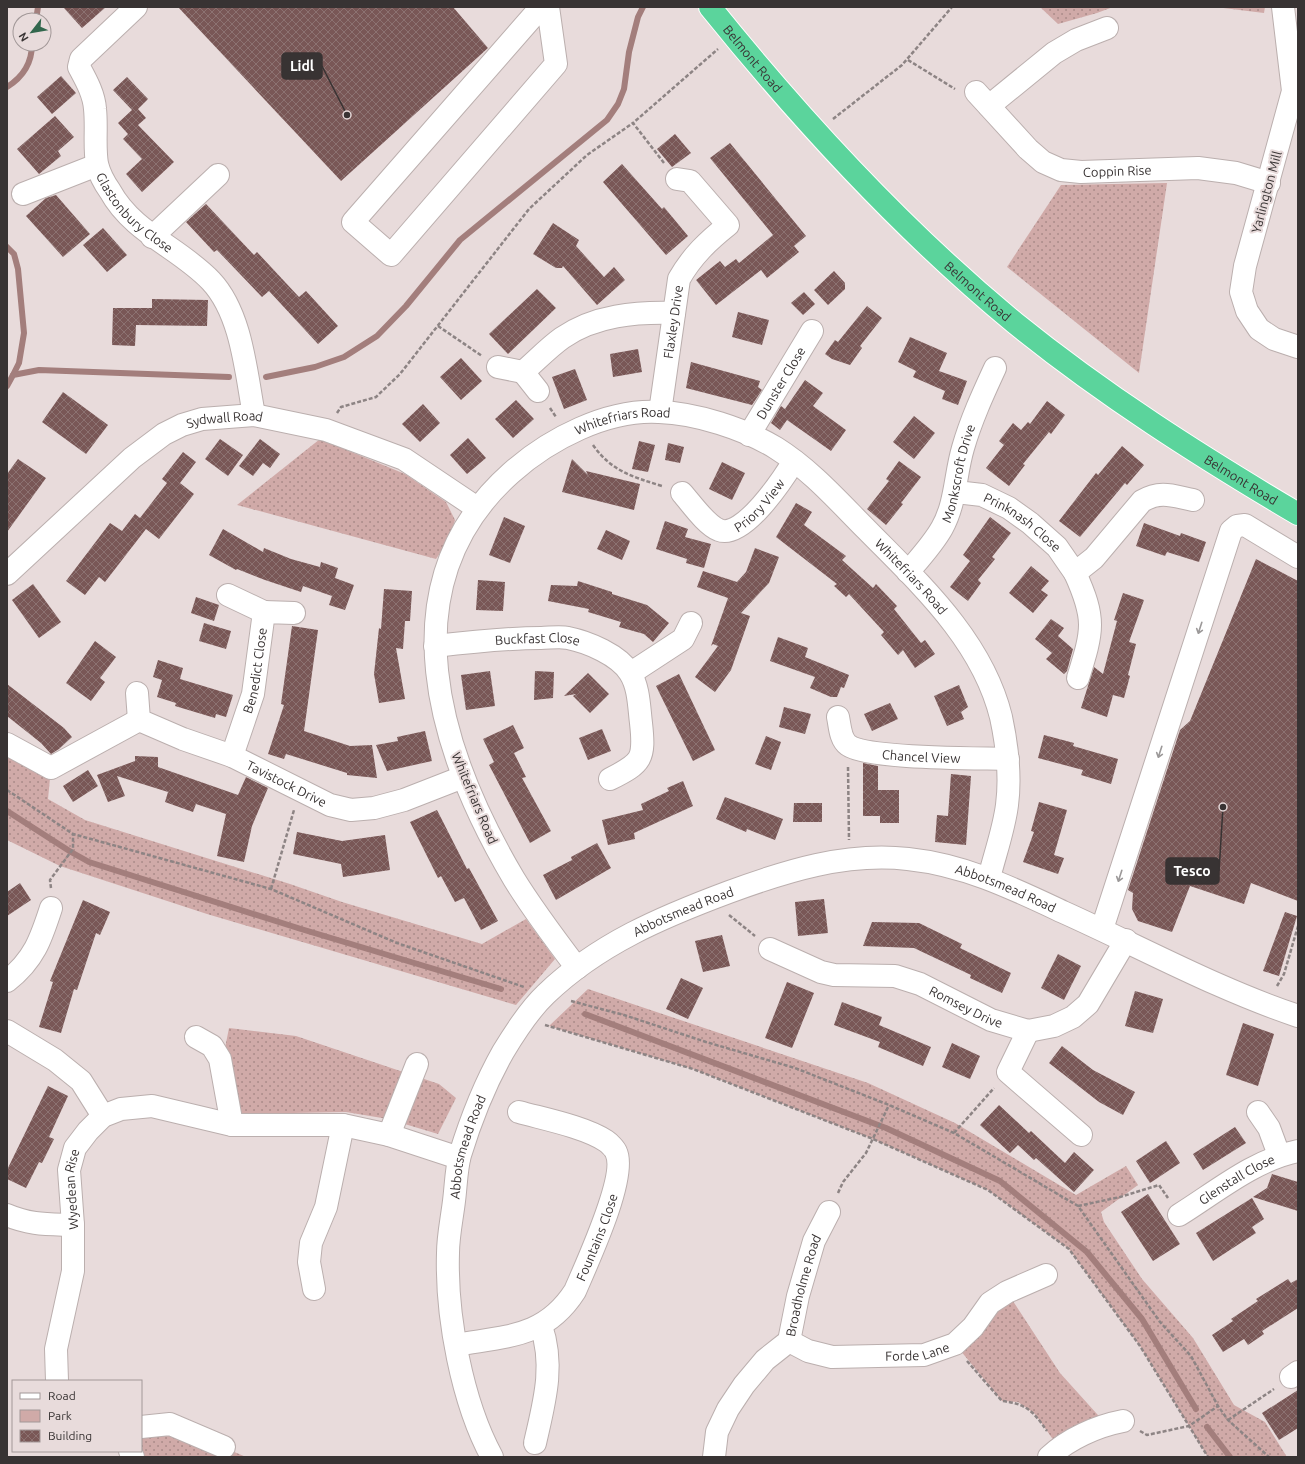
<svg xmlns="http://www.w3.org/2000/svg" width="1305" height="1464" font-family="Ubuntu,sans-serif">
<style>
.green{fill:url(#green-dots)}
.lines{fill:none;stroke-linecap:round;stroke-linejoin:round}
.stream{stroke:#a37e7c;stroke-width:6}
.building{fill:url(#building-cross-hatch)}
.minor-casing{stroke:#bbafae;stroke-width:24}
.highway-casing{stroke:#fff;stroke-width:24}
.path{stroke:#8d8484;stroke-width:2.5;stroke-dasharray:4 2;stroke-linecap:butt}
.minor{stroke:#fff;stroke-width:22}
.highway{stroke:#5bd49c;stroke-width:22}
.oneway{stroke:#9c9999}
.labels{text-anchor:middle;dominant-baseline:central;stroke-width:4;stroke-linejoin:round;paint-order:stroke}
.street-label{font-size:13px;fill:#383333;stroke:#e8dbdb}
.leader{fill:none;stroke:#383333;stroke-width:1.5}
.callout-dot{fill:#383333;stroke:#e8dbdb;stroke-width:1.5}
.callout{fill:#383333;stroke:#383333;stroke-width:1.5}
.callout-label{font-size:14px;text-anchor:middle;font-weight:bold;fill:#fff}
</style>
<defs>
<pattern id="green-dots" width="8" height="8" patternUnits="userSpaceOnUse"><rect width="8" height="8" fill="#d0aaa8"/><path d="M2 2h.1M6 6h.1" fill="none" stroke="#aa8b89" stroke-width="1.8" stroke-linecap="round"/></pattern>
<pattern id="building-cross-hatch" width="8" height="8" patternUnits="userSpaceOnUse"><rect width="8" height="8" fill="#795756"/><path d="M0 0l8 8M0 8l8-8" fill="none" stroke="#8c7271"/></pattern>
</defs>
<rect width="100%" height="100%" fill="#e8dbdb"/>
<g class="green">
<path d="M1040,7H1113L1097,13L1058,24Z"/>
<path d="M1215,7H1265L1264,13Z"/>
<path d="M1167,183L1139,373L1007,267L1061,185Z"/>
<path d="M320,439L405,474L446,502L455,520L449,540L436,559L237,505Z"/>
<path d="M7,744L51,768L48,799L85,820L290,884L342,902L482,944L526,919L555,959L516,1005L207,914L60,866L7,840Z"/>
<path d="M588,989L868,1083L955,1123L1076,1195L1126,1166L1138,1185L1101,1212L1104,1222L1142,1279L1193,1338L1234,1405L1265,1422L1287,1457H1208L1140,1346L1069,1249L988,1190L873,1139L693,1069L549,1026Z"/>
<path d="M229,1028L296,1036L439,1084L456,1098L438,1134L388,1119L346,1112L238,1114L224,1053Z"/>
<path d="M1007,1292L1060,1373L1106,1424L1059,1448L1035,1414L1018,1402L1002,1401L955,1344Z"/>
<path d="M170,1424L246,1457H133L141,1451V1427Z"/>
</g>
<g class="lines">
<g class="stream">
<path d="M36,20L38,7"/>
<path d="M7,87C23,77 32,62 32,44"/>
<path d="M7,247L14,254L18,269L24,333L19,363L13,375"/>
<path d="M266,377L315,367L344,357L377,336L406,306L460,240L607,120L618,104L624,89L629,52L638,17L643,7"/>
<path d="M7,386L13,375L39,370L229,377"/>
<path d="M7,811L71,852L89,862L301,929L501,989"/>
<path d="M585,1014L886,1128L1000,1181L1087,1252L1142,1319L1196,1409"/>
<path d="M1207,1427L1230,1457"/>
</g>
</g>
<g class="building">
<path d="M63,7H106L82,28Z"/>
<path d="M178,7H453L488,48L341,181Z"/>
<path d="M61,76L76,93L52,114L37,97Z"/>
<path d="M127,77L148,99L138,109L146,118L138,125L174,162L142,192L126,174L142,159L123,139L128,134L118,123L132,110L113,90Z"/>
<path d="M55,116L74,137L58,151L61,156L39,174L17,149Z"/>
<path d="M675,134L691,153L672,167L657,149Z"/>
<path d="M730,143L806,236L794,246L799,252L767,278L761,270L716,305L696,280L720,261L725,267L736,259L739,263L773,235L710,158Z"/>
<path d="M622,164L662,209L664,207L688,236L666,255L603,182Z"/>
<path d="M56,195L90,234L63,257L26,216L46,198Z"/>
<path d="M206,204L254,255L257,252L299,297L306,291L338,326L318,344L269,291L262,297L217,250L214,252L186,222Z"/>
<path d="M553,223L579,240L576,246L604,277L614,267L625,280L597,305L563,266L562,268H556L533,254Z"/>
<path d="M103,228L127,255L107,272L83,245Z"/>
<path d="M834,271L845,283V289L828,305L814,290Z"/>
<path d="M537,289L556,308L508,354L489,334Z"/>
<path d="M804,292L815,304L803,315L791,303Z"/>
<path d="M152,299L208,300L207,326L136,325L135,346L112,345L113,308H152Z"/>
<path d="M867,306L882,318L860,346L862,348L850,365L832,359L825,354L835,340L838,342Z"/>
<path d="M738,312L769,320L762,345L732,337Z"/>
<path d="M910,337L947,353L939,371L967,381L958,405L942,399L945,391L913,377L916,371L898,362Z"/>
<path d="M638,349L642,372L613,377L610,354Z"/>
<path d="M461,358L482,381L461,400L440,377Z"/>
<path d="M691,362L760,381L758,387L762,390L752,405L686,388Z"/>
<path d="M575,369L587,400L564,409L552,377Z"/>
<path d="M805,380L823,393L813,406L846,430L831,451L787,420L780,430L771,423L781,406L785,409Z"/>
<path d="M63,392L108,425L86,454L42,422Z"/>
<path d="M516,400L534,419L513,438L495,419Z"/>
<path d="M1047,401L1065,415L1051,434L1049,432L1023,464L1025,465L1009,486L986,468L1004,445L999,441L1013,423L1021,430L1028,422L1030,424Z"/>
<path d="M423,404L440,423L420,442L402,424Z"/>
<path d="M914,416L935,433L914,459L893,442Z"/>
<path d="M468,438L486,458L467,474L450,455Z"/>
<path d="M220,439L243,455L228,476L205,459Z"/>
<path d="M260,439L280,454L270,468L263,463L253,476L239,466Z"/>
<path d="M639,441L655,445L648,472L632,469Z"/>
<path d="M668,443L684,447L680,463L665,460Z"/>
<path d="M1122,446L1144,465L1127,485L1125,483L1080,537L1059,521L1096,473L1098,475Z"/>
<path d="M183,452L196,462L180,483L194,494L159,539L146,529L105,582L99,577L85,595L66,581L110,523L122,531L135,514L140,518L167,483L162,479Z"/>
<path d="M18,459L46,478L7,532V474Z"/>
<path d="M572,459L588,475L586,471L640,484L634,510L562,492Z"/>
<path d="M899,461L921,477L901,503L903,504L886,525L867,509L889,481L886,479Z"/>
<path d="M722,462L745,473L732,500L709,489Z"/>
<path d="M796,503L812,512L804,525L846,556L842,560L873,588L876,584L897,606L894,609L921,643L925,640L935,654L915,668L903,650L898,655L881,635L884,632L849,594L846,597L834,586L837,584L776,537Z"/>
<path d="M504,517L525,526L510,563L489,555Z"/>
<path d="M990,517L1011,533L992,557L995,559L978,580L981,583L968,601L950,587L970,561L963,555Z"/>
<path d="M665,521L688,529L685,537L711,544L704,568L686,563L687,559L656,549Z"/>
<path d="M1144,523L1180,536L1181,533L1206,542L1199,562L1167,552L1165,556L1136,546Z"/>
<path d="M223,529L263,552L264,548L291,559L320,567L321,562L338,568L335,578L354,585L345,610L329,605L332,596L303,586L301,592L265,580L237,569L236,570L209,555Z"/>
<path d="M606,530L630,541L622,560L597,549Z"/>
<path d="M755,548L779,557L769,583L741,613L750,616L731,670L715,692L695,677L718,646L713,644L711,646L728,598L697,587L703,571L737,582L746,572Z"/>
<path d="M1256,559L1298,581V901L1251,883L1244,904L1190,886L1172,932L1138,921L1132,909L1133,893L1128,890L1180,730L1190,721Z"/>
<path d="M1031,566L1049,581L1041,590L1048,595L1033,613L1009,593Z"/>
<path d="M478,580L505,582L503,611L476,610Z"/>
<path d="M578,581L612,592V594L647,605L669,623L653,642L644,634L619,627L621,622L588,612L589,609L548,601L551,585L577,586Z"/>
<path d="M33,584L61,622L39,638L12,600Z"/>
<path d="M384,589L412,591L410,621H405L403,649L396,648L405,699L379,703L374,674L379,628L381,629Z"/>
<path d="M1123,593L1144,600L1129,642L1136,644L1128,675L1130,676L1124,698L1113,695L1107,717L1081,708L1094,667L1103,674L1117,621L1114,620Z"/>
<path d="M196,597L219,605L214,621L191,613Z"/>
<path d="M1051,619L1064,628L1058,636L1073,649L1067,671L1064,674L1046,659L1052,653L1035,639Z"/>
<path d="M204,623L231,631L226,649L199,641Z"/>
<path d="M292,626L318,630L304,731L350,746L372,745L377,778L347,775V773L286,754L284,759L268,754L284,705L281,704Z"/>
<path d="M778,637L808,648L805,657L849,675L844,688L841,687L837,697H831L810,688L815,677L770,661Z"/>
<path d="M95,641L116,657L100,678L105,682L91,701L66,683Z"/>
<path d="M158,660L183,668L180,679L233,695L226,717L216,714L215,718L175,706L176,703L157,697L162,680L153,677Z"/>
<path d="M490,671L495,706L466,710L461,675Z"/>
<path d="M535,671L554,672L553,698L534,700Z"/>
<path d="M588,673L609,694L590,713L573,696L576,694L564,696Z"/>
<path d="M679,674L715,750L693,761L656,686Z"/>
<path d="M7,684L64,728L72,737L59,749L51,754L41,743L7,716Z"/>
<path d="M959,685L968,707L961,712L964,719L947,726L934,696Z"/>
<path d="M890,703L898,719L872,731L864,714Z"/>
<path d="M784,707L811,714L805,734L779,727Z"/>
<path d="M513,725L524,748L514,753L526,777L522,778L551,831L530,843L489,765L494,762L483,739Z"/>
<path d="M602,729L611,751L588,760L579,738Z"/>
<path d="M425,731L432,761L387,771L376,745L398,741L397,737Z"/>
<path d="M1044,735L1074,743L1073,746L1118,759L1111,784L1081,775L1083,770L1038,758Z"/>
<path d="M766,736L781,742L771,770L755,764Z"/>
<path d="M135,756L158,757V767L238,795L246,777L268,788L252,826L244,862L217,856L226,814L196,804L193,812L165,802L168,792L117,776L125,796L108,802L97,775L135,761Z"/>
<path d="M863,763L878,766V790H899V823H880V816H863Z"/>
<path d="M88,770L98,786L73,802L63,786Z"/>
<path d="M951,774L971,776L966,845L935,842L937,815L948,816Z"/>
<path d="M683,781L693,806L634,833L635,839L608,845L602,820L643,810L641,804L669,791L667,788Z"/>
<path d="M725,797L783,819L775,840L747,829L746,832L716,819Z"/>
<path d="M1039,802L1067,810L1054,855L1064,858L1058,874L1023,862L1034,832L1031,831Z"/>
<path d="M794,803H822V822H793Z"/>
<path d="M437,810L467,869L469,868L498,921L481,930L464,898L455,902L441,876L438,878L410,822Z"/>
<path d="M297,832L342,841L385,835L390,870L343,877L341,864L293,854Z"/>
<path d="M597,843L611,868L556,900L543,875L572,860L571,857Z"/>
<path d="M20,883L31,900L7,916V892Z"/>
<path d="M824,899L828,933L798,936L795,902Z"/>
<path d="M83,900L110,912L100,935L96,933L77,990L74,989L61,1033L39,1027L53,982L50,981Z"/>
<path d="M1285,912L1297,916L1279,976L1263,971Z"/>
<path d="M872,922L919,923L962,944L960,948L1011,973L1002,993L970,978L971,975L914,948L863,946Z"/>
<path d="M722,935L730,966L703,972L695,941Z"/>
<path d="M1058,954L1081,966L1064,1000L1041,988Z"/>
<path d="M681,978L703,988L688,1019L666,1009Z"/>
<path d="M787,982L814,993L792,1048L765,1038Z"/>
<path d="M1135,991L1163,999L1153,1033L1125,1026Z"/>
<path d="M842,1002L882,1017L879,1025L931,1047L923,1066L878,1047L880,1042L834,1025Z"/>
<path d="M1243,1023L1274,1034L1258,1086L1226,1075Z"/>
<path d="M952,1043L980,1056L970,1079L942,1067Z"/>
<path d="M1062,1046L1093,1070L1135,1092L1123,1115L1099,1102L1049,1063Z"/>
<path d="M48,1086L68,1096L49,1137L54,1139L42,1163L39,1162L26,1188L7,1179V1170Z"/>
<path d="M999,1105L1029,1133L1031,1131L1065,1163L1074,1152L1094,1170L1074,1192L1036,1158L1034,1160L1018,1145L1010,1153L980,1125Z"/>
<path d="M1235,1127L1246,1143L1203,1170L1193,1154Z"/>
<path d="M1166,1141L1180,1163L1150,1183L1136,1161Z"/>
<path d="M1272,1174L1298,1182V1211L1253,1197L1267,1188Z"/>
<path d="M1148,1194L1180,1244L1153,1261L1121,1212Z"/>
<path d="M1252,1198L1264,1219L1252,1227L1256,1233L1213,1261L1196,1233Z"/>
<path d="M1288,1279L1291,1283L1298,1279V1308L1262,1331L1264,1334L1248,1345L1244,1339L1223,1352L1212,1335L1233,1321L1231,1319L1258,1301L1256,1299Z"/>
<path d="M1298,1390V1428L1279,1440L1262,1413Z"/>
</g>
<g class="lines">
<g class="minor-casing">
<g id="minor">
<path id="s1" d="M136,7L81,59L79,67C86,80 94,94 95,109C97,127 94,146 97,164C99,172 105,184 110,191C133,233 180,248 211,281C242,314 246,373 254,415"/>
<path d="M541,7L353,222L391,255L556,64L548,7"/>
<path d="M1283,7L1293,91L1245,266L1241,292L1247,311L1259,329L1274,339L1298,347"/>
<path id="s2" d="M976,92L1028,149L1043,162L1061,170L1081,172L1198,168L1236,173L1269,183"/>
<path d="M989,106L1054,53L1076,40L1107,28"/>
<path d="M23,194L97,165"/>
<path d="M152,237L218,175"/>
<path d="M498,367L523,372"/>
<path d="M538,391L523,372C536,361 548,348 562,338C595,315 636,312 674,313"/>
<path id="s3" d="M660,412L679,279C692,256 708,241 728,225L690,181L677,179"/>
<path id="s4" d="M749,435L812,331"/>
<path id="s5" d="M956,492L982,495L1009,508L1030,523L1057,547L1075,573L1094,558L1142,501C1161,490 1173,496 1193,500"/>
<path id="s6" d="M682,493C691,503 706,525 719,530C743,540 783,479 794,461"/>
<path id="s7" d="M908,572C920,558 933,544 942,528C956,503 955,475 963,448C971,420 983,394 995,368"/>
<path d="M1075,573C1096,619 1093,630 1078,678"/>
<path id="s8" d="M7,574L132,458L164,434L182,425L202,419L254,415L326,430L404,459L477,508"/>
<path d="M228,595L264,612"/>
<path id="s9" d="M435,646C470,642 505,638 541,638C549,638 560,636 568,638C588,642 619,655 630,673C639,687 639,707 641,723C645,759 642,763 610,779"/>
<path d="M631,673L683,639L691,623"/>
<path id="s10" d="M137,693L139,720L183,739L232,756L330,805L351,810L374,808L404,800L463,777"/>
<path id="s11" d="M838,717C840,726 840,739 848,745C866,759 979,758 1008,759"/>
<path d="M7,744L51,768L139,720"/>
<path id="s12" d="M232,756L253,694L264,612L294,613"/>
<path d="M1102,929L1231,531L1237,526L1245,525L1298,557"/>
<path id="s13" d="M770,949L821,972L834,975L895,976L920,984L991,1020L1028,1031L1054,1026L1073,1017L1088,1004L1126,940"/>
<path id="s14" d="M577,968C555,939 533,910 514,879C440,754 384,586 511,473C549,439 607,409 659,412C696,413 745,429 776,448C811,470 838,501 867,530C920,584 982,640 1001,717C1007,745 1011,775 1007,805C1004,829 995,854 989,878"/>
<path d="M7,981C34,960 41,939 51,908"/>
<path d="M7,1031L55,1060L81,1081L103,1116"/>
<path d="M1028,1031L1008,1072L1081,1135"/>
<path d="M196,1037L212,1046L220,1059L232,1125"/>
<path d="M1258,1112L1269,1128L1279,1155"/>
<path d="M389,1135L417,1064"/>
<path d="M7,1215C30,1225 48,1224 73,1225"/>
<path id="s15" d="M1179,1215C1216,1192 1254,1160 1298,1151"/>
<path d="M314,1289L309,1262L311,1243L326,1207L343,1125"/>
<path id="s16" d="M789,1341L808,1351L832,1357L924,1355L955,1344L973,1327L990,1303L1007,1292L1046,1275"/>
<path id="s17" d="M456,1345C506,1336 545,1338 575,1291C586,1265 628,1176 616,1152C615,1149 609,1143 606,1141C585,1127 544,1119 519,1112"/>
<path d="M1291,1377L1298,1372"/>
<path id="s18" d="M57,1381L56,1349L73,1271V1225L69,1170L75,1148L88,1131L103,1116L121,1109L152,1106L232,1125H343L389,1135L459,1158"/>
<path d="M141,1427L170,1424L224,1447"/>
<path d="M535,1443C544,1403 555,1366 541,1326"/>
<path d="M130,1451L133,1457"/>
<path id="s19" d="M492,1457C462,1402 446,1316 448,1253C448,1236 452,1218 454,1201C456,1186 456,1170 460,1155C471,1119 485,1084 503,1052C515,1032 529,1010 546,994C598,944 662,917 729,892C786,871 846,852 908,859C965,865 1012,888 1063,912C1141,947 1217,989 1298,1016"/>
<path id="s20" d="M714,1457L717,1432L728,1409L744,1385L765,1360L789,1341L798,1296L814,1241L829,1212"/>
<path d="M1049,1457C1068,1439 1097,1426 1123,1421"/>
</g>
</g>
<g class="highway-casing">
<g id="highway">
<path id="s21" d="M710,7C802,121 902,230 1015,323C1104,395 1200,456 1298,514"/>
</g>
</g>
<g class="path">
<path d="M908,60L955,89"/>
<path d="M833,119L902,65L952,7"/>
<path d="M664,163L633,123L718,49"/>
<path d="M438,326L482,356"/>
<path d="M550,408L556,417"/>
<path d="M337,413L341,407L376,397L400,374L529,209L587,155L633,123"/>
<path d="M593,445C611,471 633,477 662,486"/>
<path d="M848,767L849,840"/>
<path d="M7,790L73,834L271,889L397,943L524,987"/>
<path d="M51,888L50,880L73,849V834"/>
<path d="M271,889L294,810"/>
<path d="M729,915L755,936"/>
<path d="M1277,986L1284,974L1298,926"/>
<path d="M571,1001L624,1015L706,1042L795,1068L889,1105L954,1133L1078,1206L1160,1322L1191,1356L1218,1406L1228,1420L1269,1457"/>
<path d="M545,1025L693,1069L873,1139L988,1190L1069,1249L1140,1346L1208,1457"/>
<path d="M954,1133L994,1088"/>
<path d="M838,1193L843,1182L866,1153L889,1105"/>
<path d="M1078,1206L1120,1197L1159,1185L1168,1198"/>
<path d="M967,1361L1002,1401C1027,1404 1033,1411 1047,1431"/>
<path d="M1228,1420L1274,1389"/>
<path d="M1140,1431L1147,1435L1189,1426L1218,1406"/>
</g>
<use href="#minor" class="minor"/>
<use href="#highway" class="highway"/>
</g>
<defs><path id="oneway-shaft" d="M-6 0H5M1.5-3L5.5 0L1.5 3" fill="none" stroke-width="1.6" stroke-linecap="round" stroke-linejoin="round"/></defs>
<g class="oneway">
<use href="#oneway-shaft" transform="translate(1200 628) rotate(108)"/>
<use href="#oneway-shaft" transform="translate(1160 752) rotate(108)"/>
<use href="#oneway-shaft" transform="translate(1120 876) rotate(108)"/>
</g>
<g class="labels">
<g class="street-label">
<text stroke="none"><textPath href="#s21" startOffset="67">Belmont Road</textPath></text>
<text stroke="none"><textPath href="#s2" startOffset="173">Coppin Rise</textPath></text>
<text transform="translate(1266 192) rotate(-75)">Yarlington Mill</text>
<text stroke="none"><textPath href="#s1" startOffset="247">Glastonbury Close</textPath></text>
<text stroke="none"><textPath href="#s21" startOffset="391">Belmont Road</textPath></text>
<text stroke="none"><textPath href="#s3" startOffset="91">Flaxley Drive</textPath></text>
<text stroke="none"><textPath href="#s4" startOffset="61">Dunster Close</textPath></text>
<text stroke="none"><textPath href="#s8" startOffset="274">Sydwall Road</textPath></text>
<text stroke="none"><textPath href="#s14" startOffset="679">Whitefriars Road</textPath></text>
<text stroke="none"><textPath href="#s7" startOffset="113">Monkscroft Drive</textPath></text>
<text stroke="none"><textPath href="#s21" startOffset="715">Belmont Road</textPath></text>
<text stroke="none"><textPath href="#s6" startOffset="103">Priory View</textPath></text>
<text stroke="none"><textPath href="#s5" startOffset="75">Prinknash Close</textPath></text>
<text stroke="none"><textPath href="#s14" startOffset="1027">Whitefriars Road</textPath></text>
<text stroke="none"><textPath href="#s9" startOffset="103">Buckfast Close</textPath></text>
<text stroke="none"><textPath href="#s12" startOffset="89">Benedict Close</textPath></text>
<text stroke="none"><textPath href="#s11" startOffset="105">Chancel View</textPath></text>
<text stroke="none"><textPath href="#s10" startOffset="188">Tavistock Drive</textPath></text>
<text transform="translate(475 798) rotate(67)">Whitefriars Road</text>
<text stroke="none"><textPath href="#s19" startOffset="991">Abbotsmead Road</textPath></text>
<text stroke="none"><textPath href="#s19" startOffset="655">Abbotsmead Road</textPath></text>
<text stroke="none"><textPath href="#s13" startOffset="208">Romsey Drive</textPath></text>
<text stroke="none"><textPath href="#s19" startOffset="319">Abbotsmead Road</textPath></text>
<text stroke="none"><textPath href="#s15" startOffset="68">Glenstall Close</textPath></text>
<text stroke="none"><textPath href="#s18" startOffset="194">Wyedean Rise</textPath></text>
<text stroke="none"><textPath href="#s17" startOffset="194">Fountains Close</textPath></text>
<text stroke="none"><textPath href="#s20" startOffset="200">Broadholme Road</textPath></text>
<text stroke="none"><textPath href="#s16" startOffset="132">Forde Lane</textPath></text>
</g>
</g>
<path class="leader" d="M347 115L322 66M1223 807L1219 871"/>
<g class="callout-dot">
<circle cx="347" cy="115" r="4"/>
<circle cx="1223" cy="807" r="4"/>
</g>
<g class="callout">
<rect x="282" y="53" width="40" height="26" rx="4"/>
<rect x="1166" y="858" width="53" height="26" rx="4"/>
</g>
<g class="callout-label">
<text x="302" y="71">Lidl</text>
<text x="1192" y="876">Tesco</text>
</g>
<rect width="1305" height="1464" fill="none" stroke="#383333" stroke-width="16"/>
<rect x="12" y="1380" width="130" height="72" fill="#e8dbdb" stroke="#a29898"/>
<rect x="20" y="1393" width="20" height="6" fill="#ffffff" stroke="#a29898"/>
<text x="48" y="1400" font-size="12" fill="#383333">Road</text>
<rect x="20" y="1410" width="20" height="12" fill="#d0aaa8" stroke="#a29898"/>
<text x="48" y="1420" font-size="12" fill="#383333">Park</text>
<rect x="20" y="1430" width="20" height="12" fill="url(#building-cross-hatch)" stroke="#a29898"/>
<text x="48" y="1440" font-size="12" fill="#383333">Building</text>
<g transform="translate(32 32) rotate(239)"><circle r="19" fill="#e8dbdb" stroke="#a29898"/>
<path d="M0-3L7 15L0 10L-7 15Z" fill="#32674d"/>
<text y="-6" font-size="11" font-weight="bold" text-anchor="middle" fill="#383333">N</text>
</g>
</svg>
